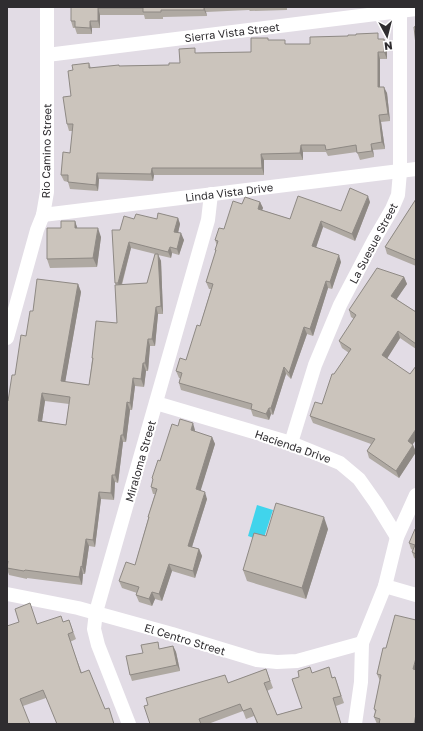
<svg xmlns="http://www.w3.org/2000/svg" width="423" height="731" font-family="'Golos Text',sans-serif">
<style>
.water{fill:#40d4ec}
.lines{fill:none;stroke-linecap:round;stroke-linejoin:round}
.street{stroke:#fff;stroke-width:14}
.wall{fill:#afa9a2;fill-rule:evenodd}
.shaded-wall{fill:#8e8984}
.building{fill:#cbc4bc;stroke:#8e8984;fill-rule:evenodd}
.labels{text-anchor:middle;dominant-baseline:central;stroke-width:4;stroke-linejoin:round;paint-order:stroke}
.street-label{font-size:11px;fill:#2f2d30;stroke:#fff}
</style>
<rect width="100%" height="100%" fill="#e2dce5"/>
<path class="water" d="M257,505L273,510L263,541L248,536Z"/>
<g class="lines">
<g class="street">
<path d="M47,55L416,9"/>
<path d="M43,215L416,169"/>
<path d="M7,338L37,230L43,215L47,192V7"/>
<path d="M156,403L291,443L340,463L359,479L376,503L397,537"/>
<path d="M291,443L315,365L340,305L374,240L392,209L398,195L400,172V7"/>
<path d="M385,586L416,595"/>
<path d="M7,594L78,608L172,634L257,660L277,662L297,661L362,643"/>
<path d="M129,724L98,645L94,629L96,612L208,220L211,194"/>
<path d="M355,724L361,682L362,643L385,586L397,537L416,495"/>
</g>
</g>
<g class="wall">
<path d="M71,7H287V10L250,11L249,10L206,12L207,16L163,17V19H145L144,15H100V28H92V34H77L75,28H73L71,21Z"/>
<path d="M380,39H384L387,45V59H380V87L387,93L390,121L381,122L385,149L373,150L374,157L360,160L357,152L328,156L326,152H303V160H264V175H154L153,181L99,179L98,191L70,189L68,182L64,181L61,175L70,153L73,131H69L67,124L71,96L73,70L89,63L91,68L119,66L169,65L180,63L197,53L251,52L268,40L286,44H310Z"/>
<path d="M416,195V266L387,254L385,247L416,199L415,197Z"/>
<path d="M260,202L263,208L262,210L290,219L341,211L370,202L355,241L323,227L316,248L341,262L332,289L328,288L313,336L307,334L291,379L286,374L273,415L271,414L269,420L253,416L251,410L181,390L179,383L180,378H179L176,371L186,360L200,326L211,289H209L206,282L216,251L215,250L217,246L215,240L224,229L242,204Z"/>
<path d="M178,218L180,224L178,232L184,240L179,255L172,253L171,258L158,255L161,261L163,314H158L155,346H150L148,371H146L144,387L135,386L132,410H130L126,442H123L118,483L115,482L114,500L101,499L95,547L89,546L85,574H83L82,585L27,578V579L9,575L7,569V401H8L15,375L33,311L78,284L81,292L65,382L89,385L92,360V358L117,323L116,285L115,283L120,230L134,219H157ZM131,248L155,254L147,283L122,285ZM45,401L69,404L66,425L42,421Z"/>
<path d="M75,221L77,228L101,237L97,267L50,268L47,259L61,228Z"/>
<path d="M404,277L407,284L396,299L416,312V349L400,338L387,358L413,445L416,452L399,478L369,458L367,451L371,444L313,423L310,416L322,404L334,374L349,353L342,348L339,341L354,319L351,317L349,310Z"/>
<path d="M195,430V432L212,437L215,444L200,491L207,499L192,547L199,549L202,556L195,578L172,571L162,601L155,599L152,606L139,602L136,595L137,593L122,588L119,581L135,565L148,519V517L155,494H153L151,487L153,480L152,478L160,461Z"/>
<path d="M328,529L306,599L247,581L243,570L266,536Z"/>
<path d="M416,529V559L414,558L412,552L413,550L411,549L409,543Z"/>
<path d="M69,620L76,639L70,642L82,673L114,724L46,698L23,706L7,724L37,624L63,622Z"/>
<path d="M173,646L176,652L180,671L132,681L130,675L160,649Z"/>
<path d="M383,648L416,724H377L374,717L375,712L374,709L380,681L377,674Z"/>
<path d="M266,669L273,688L267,691L277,715L302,708L312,673L333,677H335L344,703L336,706L341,724H257L254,716L246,719L243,711L208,724H150L228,683Z"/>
</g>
<g class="shaded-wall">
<path d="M204,7L206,12L207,16L204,10Z"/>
<path d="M98,8L100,15V28L98,21Z"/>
<path d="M90,21L92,28V34L90,28Z"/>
<path d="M384,39L387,45V59L384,52Z"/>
<path d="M378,52L380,59V94L378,87Z"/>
<path d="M384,87L387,93L390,121L388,114Z"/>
<path d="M379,115L381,122L385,149L382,142Z"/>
<path d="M371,144L373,150L374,157L372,151Z"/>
<path d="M301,145L303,152V160L300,153Z"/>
<path d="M261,154L264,160V175L262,168Z"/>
<path d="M152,168L154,175L153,181L151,174Z"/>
<path d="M97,173L99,179L98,191L96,185Z"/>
<path d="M368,196L370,202L355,241L352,234Z"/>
<path d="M260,202L263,208L260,215L258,209Z"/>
<path d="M178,218L180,224L177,238L174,232Z"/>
<path d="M75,221L78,230L75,228Z"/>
<path d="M321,221L323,227L314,253L312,246Z"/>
<path d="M98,228L101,237L97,267L93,258Z"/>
<path d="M181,233L184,240L179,255L177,249Z"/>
<path d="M129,242L131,248L120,290L118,283Z"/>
<path d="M170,247L172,253L171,258L168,252Z"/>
<path d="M158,254L161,261L163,314L161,306Z"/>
<path d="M339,255L341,262L332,289L330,282Z"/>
<path d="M404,277L407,284L394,303L391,296Z"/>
<path d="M326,281L328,288L313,336L310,329Z"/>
<path d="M78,284L81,292L64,389L61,381Z"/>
<path d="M156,307L158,314L155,346L152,339Z"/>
<path d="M304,327L307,334L291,379L289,373Z"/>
<path d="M398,331L400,338L385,362L382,355Z"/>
<path d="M148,339L150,346L148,371L145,363Z"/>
<path d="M143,363L146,371L144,387L141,379Z"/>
<path d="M284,367L286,374L273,415L271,408Z"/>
<path d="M133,378L135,386L132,410L130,403Z"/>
<path d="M42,393L45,401L41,428L38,421Z"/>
<path d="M127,402L130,410L126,442L123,435Z"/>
<path d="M269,408L271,414L269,420L266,414Z"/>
<path d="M193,423L195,430L193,437L191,430Z"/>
<path d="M416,429V440L410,448L408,441Z"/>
<path d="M121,435L123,442L118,483L115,475Z"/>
<path d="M212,437L215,444L199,496L196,489Z"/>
<path d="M413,445L416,452L399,478L396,471Z"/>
<path d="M112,475L115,482L114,500L111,493Z"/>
<path d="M99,492L101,499L95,547L93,540Z"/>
<path d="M205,492L207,499L190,553L188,546Z"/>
<path d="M324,517L328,529L306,599L302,588Z"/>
<path d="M86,539L89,546L85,574L82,567Z"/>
<path d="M199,549L202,556L195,578L193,571Z"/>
<path d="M169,564L172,571L162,601L159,594Z"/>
<path d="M81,566L83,574L82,585L79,577Z"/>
<path d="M152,592L155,599L152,606L149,599Z"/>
<path d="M173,646L176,652L180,671L177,665Z"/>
<path d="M416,658V675L413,669Z"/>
<path d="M416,714V724H414Z"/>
</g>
<g class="building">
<path d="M71,7H204V10H161V12H143V8H98V21H90V28L75,27V21H71Z"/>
<path d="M416,26V45L414,27Z"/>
<path d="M378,33V39H384V52H378V87H384L388,114L379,115L382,142L371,144L372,151L357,153L356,145L326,150L325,145H301L300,153L261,154L262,168H152L151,174L97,173L96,185L68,182V175H61L63,152L70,153L73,124H67L63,97L71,96L68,71L73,70L72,65L89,63V68L119,65V66L169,65V63H180L179,49L195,48V53L251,52V38H268V40H285V44H310V37L348,36V35H356V34Z"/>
<path d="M350,188L368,196L352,234L321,221L312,246L339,255L330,282L326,281L310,329L304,327L289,373L284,367L271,408H269L266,414L251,409L252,404L179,383L182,373L176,371L180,358L186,360L197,325L200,326L213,284L206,282L216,250H215L218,241L215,240L219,228L224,229L233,201L242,204L245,197L260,202L258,209L290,219L298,196L341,211Z"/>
<path d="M416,199V260L385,247Z"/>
<path d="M158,213L178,218L174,232L181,233L177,249L170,247L168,252L129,242L118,283H115L112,230H120L124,216L134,219L136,214L157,219Z"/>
<path d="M61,221H75V228H98L93,258L47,259V228H61Z"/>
<path d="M155,254H158L161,306L156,307L152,339H148L145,363H143L141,379L133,378L130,403L127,402L123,435H121L115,475H112L111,493L99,492L93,540L86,539L82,567L81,566L79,577L25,570L24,571L7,568L8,561H7V401H8L12,375H15L21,335L26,336L30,311H33L37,279L78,284L61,381L89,385L93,358H92L96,321L117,323L115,285L147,283ZM42,393L70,397L66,425L38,421Z"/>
<path d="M377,268L404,277L391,296L416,312V344L398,331L382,355L410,374L416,366V429L408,441L413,445L396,471L367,451L375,439L310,416L315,402L322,404L332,374H334L351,349L339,341L356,315L349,310Z"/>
<path d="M180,419L193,423L191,430L212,437L196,489L205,492L188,546L199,549L193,571L169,564L159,594L152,592L149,599L136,595L139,587L119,581L126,562L135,565L149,517H148L157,489L151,487L153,479L152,478L158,460L160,461L172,424L178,426Z"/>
<path d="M276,503L324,517L302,588L243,570L254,533L266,536Z"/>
<path d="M415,529H416V554L412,552L415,545L409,543Z"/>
<path d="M30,603L37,624L61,616L63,622L69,620L73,632L68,634L81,673L89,670L105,709L109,708L114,724H57L43,690L20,699L30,724H7V626L19,622L15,609Z"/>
<path d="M395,615L416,620V658L413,669L416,670V714L414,724H379L380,719L374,717L376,710L374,709L381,675L377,674L383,648H386Z"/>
<path d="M158,642L159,649L173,646L177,665L130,675L126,656L143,653L141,645Z"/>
<path d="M310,667L312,673L329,667L332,678L335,677L341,696L333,698L341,724H258L251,708L243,711L240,704L199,719L201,724H150L144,706L148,705L146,698L225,675L228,683L266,669L270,681L264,683L277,715L302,708L292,679L299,677L298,671Z"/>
</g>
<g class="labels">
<g class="street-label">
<text transform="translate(232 32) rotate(-7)">Sierra Vista Street</text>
<text transform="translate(46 151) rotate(-89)">Rio Camino Street</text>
<text transform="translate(229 192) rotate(-7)">Linda Vista Drive</text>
<text transform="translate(373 243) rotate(-62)">La Suesue Street</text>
<text transform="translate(293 446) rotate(19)">Hacienda Drive</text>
<text transform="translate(140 461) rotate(-74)">Miraloma Street</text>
<text transform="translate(185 639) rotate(17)">El Centro Street</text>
</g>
</g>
<rect width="423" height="731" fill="none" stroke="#2f2d30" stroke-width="16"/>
<g transform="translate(387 36) rotate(173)" stroke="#ffffff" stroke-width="3" paint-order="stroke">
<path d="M0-3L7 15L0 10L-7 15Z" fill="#2f2d30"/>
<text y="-6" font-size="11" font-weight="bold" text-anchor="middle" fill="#2f2d30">N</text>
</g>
</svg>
